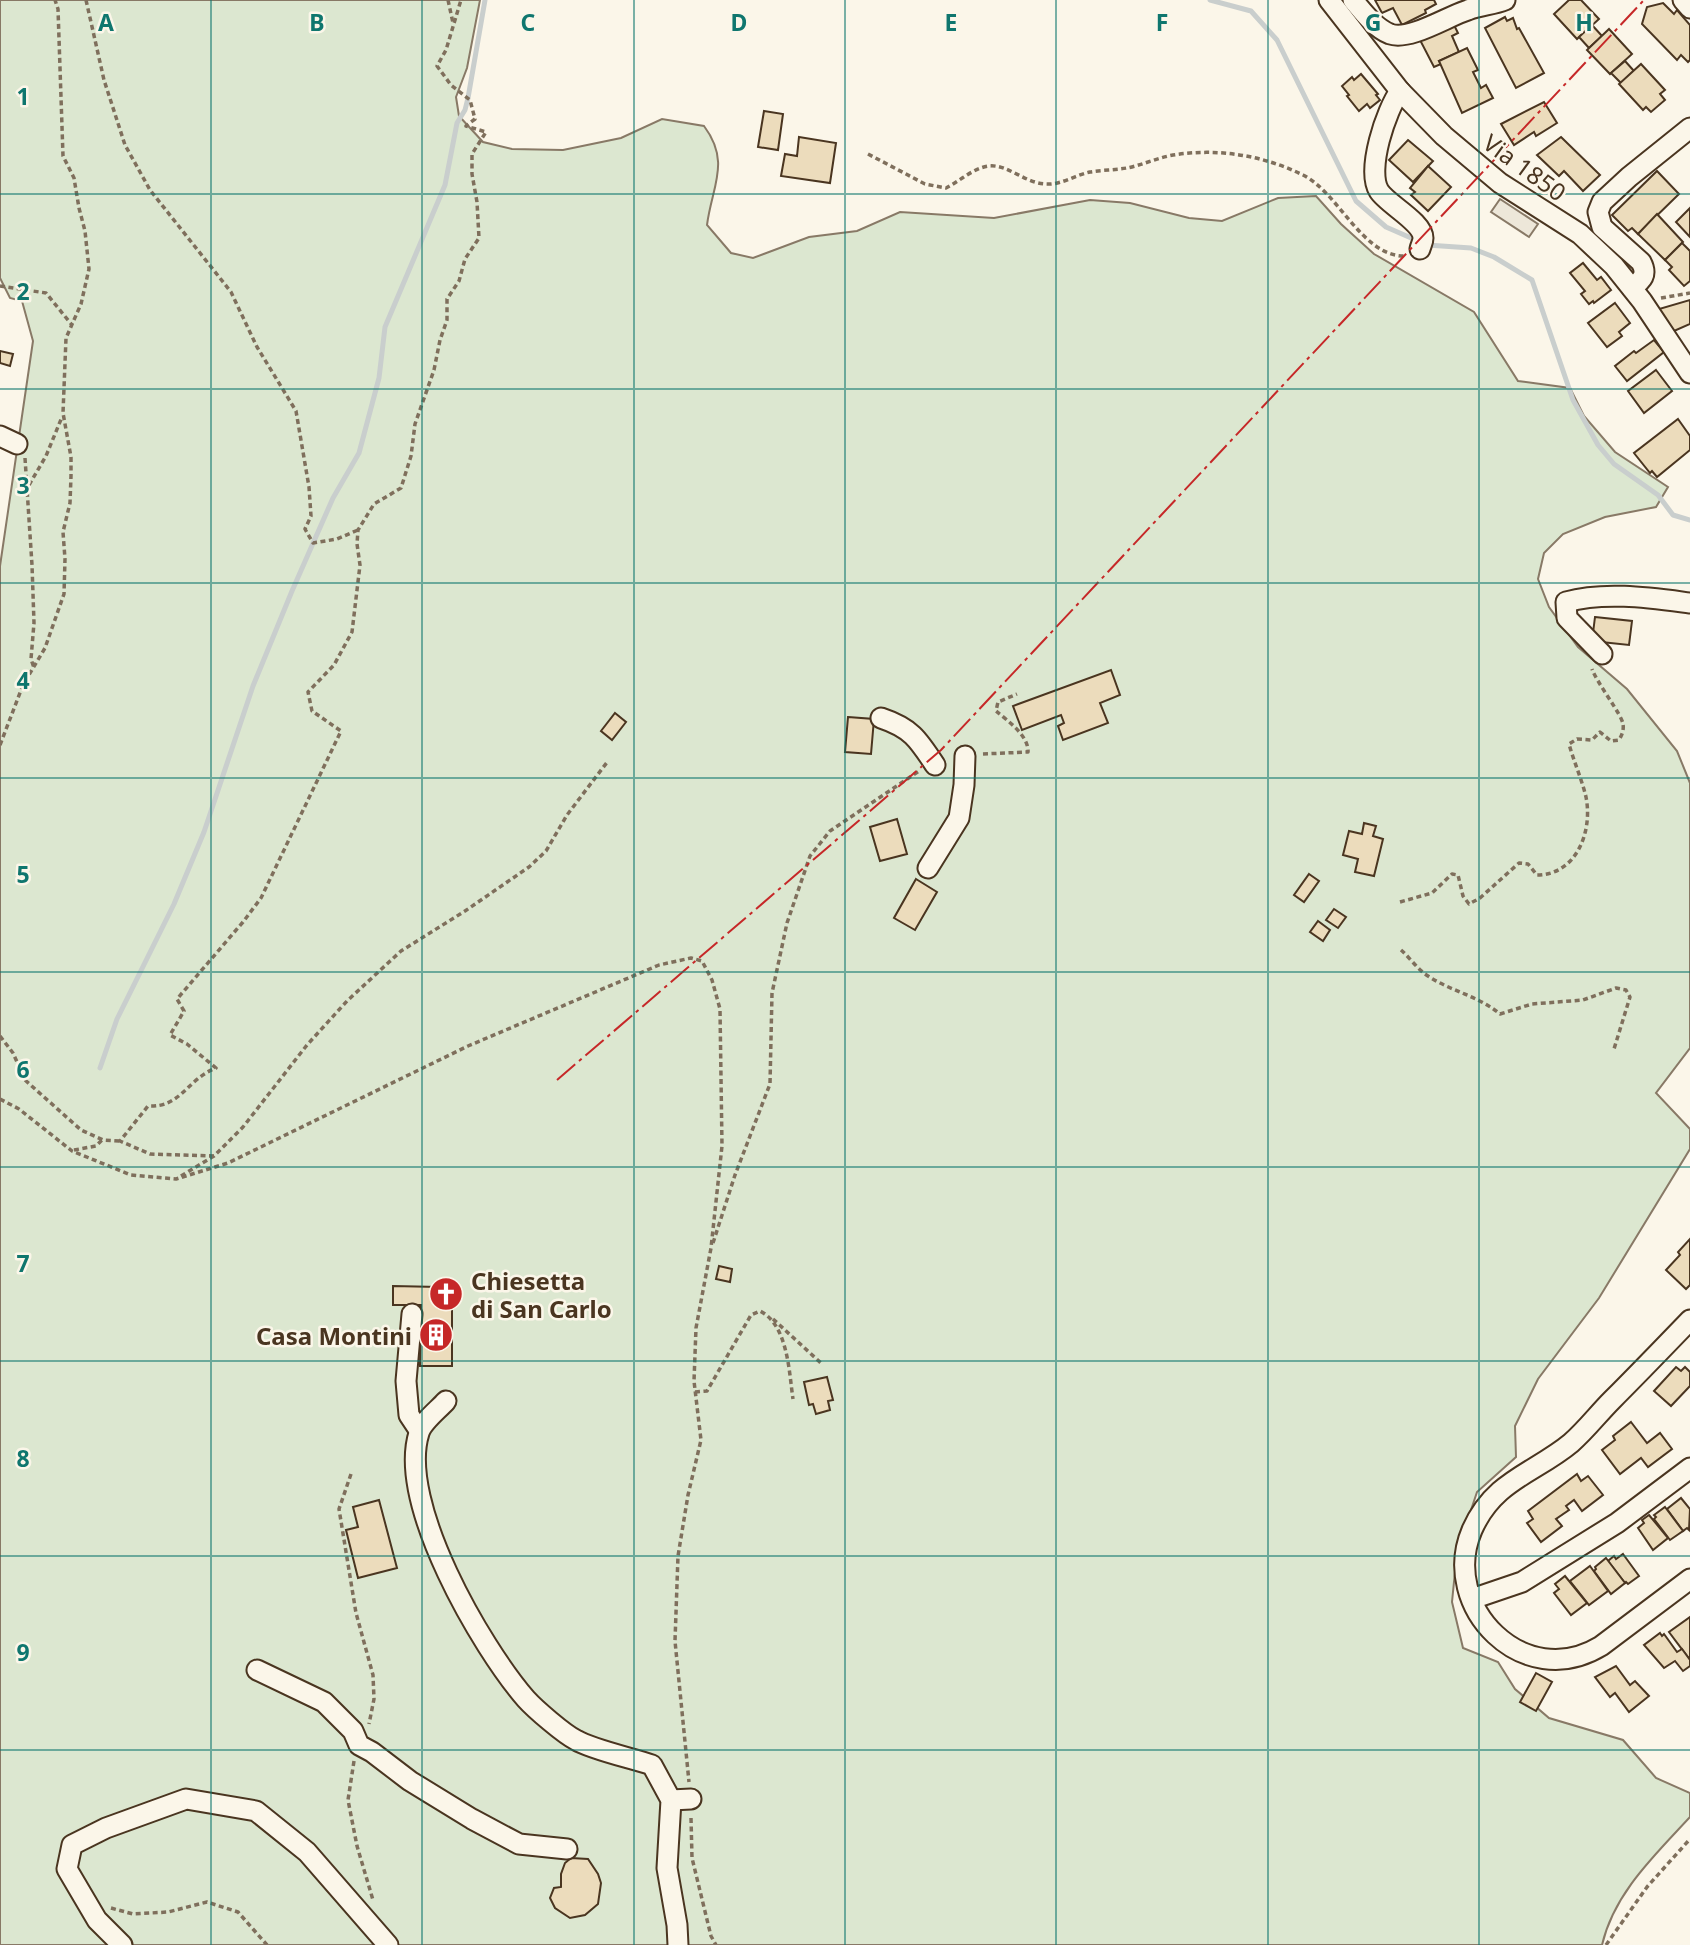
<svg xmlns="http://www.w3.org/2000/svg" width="1690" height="1945" font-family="'Noto Sans',sans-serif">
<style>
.green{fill:#dce7d0;stroke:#887966;stroke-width:2}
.parking{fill:#ede7d9;stroke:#887966;stroke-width:2}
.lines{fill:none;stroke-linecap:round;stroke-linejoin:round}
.stream{stroke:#c9cecd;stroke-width:5}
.building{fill:#ecdcbc;stroke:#4a3520;stroke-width:2}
.minor-casing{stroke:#4a3520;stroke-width:23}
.path{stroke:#7f6f5c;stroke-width:3.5;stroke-dasharray:5 3.5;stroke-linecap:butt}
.minor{stroke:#fbf6e9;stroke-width:19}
.power{stroke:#c62828;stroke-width:2;stroke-dasharray:24 5 3.5 5;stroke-linecap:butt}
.grid{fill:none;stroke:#0f766e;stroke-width:2;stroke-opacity:0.55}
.labels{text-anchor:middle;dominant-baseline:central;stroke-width:5;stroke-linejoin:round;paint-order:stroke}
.street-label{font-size:24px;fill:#4a3520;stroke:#fbf6e9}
.poi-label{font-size:24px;font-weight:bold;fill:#4a3520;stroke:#fbf6e9;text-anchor:start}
.grid-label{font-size:23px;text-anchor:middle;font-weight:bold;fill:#0f766e;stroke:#fbf6e9;stroke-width:5;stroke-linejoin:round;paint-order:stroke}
</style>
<rect width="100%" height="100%" fill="#fbf6e9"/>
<path class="green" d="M0,0H480L467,68L456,97L459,116L483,142L512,149L563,150L621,138L662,119L704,126C731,162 712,186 707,225L731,253L753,258L809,237L857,231L900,212L994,218L1090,200L1130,203L1189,218L1222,221L1278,198L1316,196L1341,224L1374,254L1474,312L1518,381L1570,388L1584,416L1615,452L1668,487L1656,507L1605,517L1563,534L1544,553L1538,579L1549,607L1578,647L1627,689L1677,751L1690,783V1048L1656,1093L1690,1129V1149L1599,1298L1538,1379L1515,1426L1516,1457L1477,1492L1457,1552L1452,1602L1463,1648L1498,1662L1515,1689L1549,1718L1623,1740L1656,1778L1690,1793V1817C1655,1855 1614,1893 1602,1945H0V566L33,341L22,301L10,298L0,278Z"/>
<path class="parking" d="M1500,199L1538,224L1529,237L1491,212Z"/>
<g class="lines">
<g class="stream">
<path d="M1210,0L1251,11L1277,40L1356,201L1386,227L1418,241"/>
<path d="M1427,245L1471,248L1494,257L1532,280L1573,400L1598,445L1614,464L1658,495L1673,515L1690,520"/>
<path d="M100,1068L117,1019L174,904L204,832L253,686L292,591L333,498L359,453L379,378L385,327L445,185L457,123L465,110L468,98L485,0"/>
</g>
</g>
<g class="building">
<path d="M1375,0H1434L1436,4L1425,10L1426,13L1402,25L1393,8L1382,13Z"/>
<path d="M1569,0H1581L1599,19L1577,39L1554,14Z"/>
<path d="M1663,3L1674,14L1677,10L1690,25V60L1688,62L1681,55L1677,60L1642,24L1647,7Z"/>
<path d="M1505,17L1507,21L1513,18L1517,29L1519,28L1544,73L1516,88L1485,28Z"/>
<path d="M1453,23L1458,33L1452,36L1459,52L1439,61L1441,64L1434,67L1420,40Z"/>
<path d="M1592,25L1602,36L1589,48L1579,37Z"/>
<path d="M1609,29L1632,54L1610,74L1587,50Z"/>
<path d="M1467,48L1478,70L1473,72L1481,88L1486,85L1493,98L1462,113L1439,61Z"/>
<path d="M1625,61L1634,71L1621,83L1611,73Z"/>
<path d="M1641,64L1665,90L1660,94L1665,100L1651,112L1646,107L1643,110L1619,84Z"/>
<path d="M1361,74L1378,94L1376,95L1380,100L1370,108L1367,104L1359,111L1347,96L1349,95L1342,86L1352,77L1354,80Z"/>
<path d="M1544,102L1557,123L1536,136L1534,132L1514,145L1501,124Z"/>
<path d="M764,111L783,114L778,150L758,147Z"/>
<path d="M799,137L836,143L830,183L781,176L785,154L797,156Z"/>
<path d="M1561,137L1600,175L1583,191L1564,171L1559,176L1537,155Z"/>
<path d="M1408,140L1433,161L1413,182L1389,160Z"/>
<path d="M1428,166L1451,187L1428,211L1411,195L1415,192L1410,188Z"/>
<path d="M1657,171L1679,194L1638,234L1632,228L1628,231L1612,215Z"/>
<path d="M1690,208V237L1676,222Z"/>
<path d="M1657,214L1683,242L1665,260L1638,234Z"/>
<path d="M1682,243L1690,251V281L1684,286L1669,270L1672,267L1665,260Z"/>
<path d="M1583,263L1597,280L1601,277L1611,290L1594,303L1593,301L1589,304L1581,294L1585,291L1570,273Z"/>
<path d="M1690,300V324L1674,331L1659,309Z"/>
<path d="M1615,303L1630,323L1619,332L1622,336L1607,347L1588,323Z"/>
<path d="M1654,340L1664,352L1627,381L1615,366L1634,351L1636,353Z"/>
<path d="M0,351L13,354L10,366L0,363Z"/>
<path d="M1656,370L1672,391L1644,413L1628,391Z"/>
<path d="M1678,419L1690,436V450L1657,477L1652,471L1650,473L1634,453Z"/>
<path d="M1595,617L1632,621L1629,645L1592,641Z"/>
<path d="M1111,670L1120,695L1100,703L1108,723L1063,740L1058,726L1064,723L1061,715L1022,730L1013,706Z"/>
<path d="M615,713L626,722L612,740L601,731Z"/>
<path d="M848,717L874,719L871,754L845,752Z"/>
<path d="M897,819L907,854L880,861L870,827Z"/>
<path d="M1364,823L1376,826L1373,836L1383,839L1374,876L1355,872L1358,859L1343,855L1349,831L1362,834Z"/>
<path d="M1309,874L1319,881L1304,902L1294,895Z"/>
<path d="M916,879L937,892L915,930L894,918Z"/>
<path d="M1334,909L1346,917L1338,928L1326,920Z"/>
<path d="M1318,921L1330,930L1323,941L1310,932Z"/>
<path d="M1690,1239V1285L1686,1289L1666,1270L1680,1255L1678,1252Z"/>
<path d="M719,1266L732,1269L730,1282L716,1279Z"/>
<path d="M439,1281H453L452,1301H439Z"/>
<path d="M393,1286L439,1287V1301H452V1366H420L421,1305H393Z"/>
<path d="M1676,1367L1681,1371L1685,1367L1690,1372V1386L1671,1406L1654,1391Z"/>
<path d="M827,1377L833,1400L828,1401L830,1410L816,1414L813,1404L809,1405L804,1382Z"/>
<path d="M1631,1422L1647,1443L1660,1433L1672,1449L1648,1467L1641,1458L1620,1474L1602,1450L1615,1440L1613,1436Z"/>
<path d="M1577,1474L1581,1481L1588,1476L1603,1495L1582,1511L1574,1500L1566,1506L1569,1510L1556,1519L1562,1526L1541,1542L1527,1523L1533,1519L1528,1511Z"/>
<path d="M1681,1498L1690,1509L1689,1530L1687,1528L1683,1531L1667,1509Z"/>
<path d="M379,1500L397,1568L358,1578L346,1530L358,1527L353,1507Z"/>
<path d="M1665,1507L1683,1531L1670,1540L1654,1519L1656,1517L1654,1515Z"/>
<path d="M1649,1515L1668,1538L1653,1550L1638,1528L1644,1523L1642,1520Z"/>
<path d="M1623,1554L1639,1576L1628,1584L1626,1582L1625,1583L1608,1561L1614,1556L1616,1559Z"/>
<path d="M1606,1558L1625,1583L1611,1594L1594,1571L1596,1569L1595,1567Z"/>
<path d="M1590,1566L1608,1591L1589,1605L1570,1581Z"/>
<path d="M1565,1576L1587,1603L1571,1615L1554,1593L1559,1589L1555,1584Z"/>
<path d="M1690,1617V1660L1669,1632Z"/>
<path d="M1660,1633L1662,1636L1664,1634L1677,1652L1682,1649L1690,1660V1666L1683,1671L1675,1661L1664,1668L1644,1645Z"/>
<path d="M1616,1666L1630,1685L1635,1681L1649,1696L1629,1712L1615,1693L1610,1697L1595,1677Z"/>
<path d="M1536,1673L1552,1682L1536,1711L1520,1702Z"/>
<path d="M571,1858L588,1859L598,1874L601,1883L598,1904L585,1915L570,1918L555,1908L550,1898L554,1888L561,1887V1874L565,1863Z"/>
</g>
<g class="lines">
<g class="minor-casing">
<g id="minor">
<path d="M1329,0L1400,91L1444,136L1500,183L1580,234L1614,266L1642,301L1690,373"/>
<path d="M1353,0C1363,12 1375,28 1390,34C1410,41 1448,16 1468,10C1480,5 1493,5 1505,0"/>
<path d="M1683,0L1690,8"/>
<path d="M1400,91C1386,110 1366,170 1379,191C1387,204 1423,222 1423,238C1423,242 1421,245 1420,249"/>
<path d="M1632,288C1642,280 1648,275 1641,262L1602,227L1598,212L1602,202L1629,177L1690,128"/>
<path d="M0,436L17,444"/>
<path d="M1602,654L1567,618L1566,602C1605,591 1651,598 1690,603"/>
<path d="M881,718C911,728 918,739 935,765"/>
<path d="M928,868L959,818L964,785L965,756"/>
<path d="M412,1314L406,1381L409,1415L419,1430"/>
<path d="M1690,1320C1664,1347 1638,1374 1612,1400C1598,1414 1586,1430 1571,1443C1535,1473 1494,1480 1472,1530C1439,1607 1524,1693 1601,1646L1690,1579"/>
<path d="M446,1401C438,1410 422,1422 419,1433C397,1503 481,1647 526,1699C535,1709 564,1734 576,1740C593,1750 632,1758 652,1765L671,1800L667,1868L677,1925L678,1945"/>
<path d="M1472,1599L1522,1582L1617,1523L1690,1468"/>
<path d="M257,1670L324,1702L353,1731L359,1745L372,1752L410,1781L472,1819L519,1844L567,1849"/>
<path d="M671,1800L691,1799"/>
<path d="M122,1945L97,1920L67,1869L72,1845L106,1828L186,1799L256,1811L307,1852L388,1945"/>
</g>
</g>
<g class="path">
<path d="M86,0L104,80L125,145L150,190L231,292L257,347L296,411L309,487L311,516L305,529L313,543L337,539L358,530"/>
<path d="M448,0L453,23"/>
<path d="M868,154L925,184L946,188C960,181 973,168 989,166C1009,164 1026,185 1049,184C1062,184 1076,175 1090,172C1102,170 1115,170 1127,168C1142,165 1157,158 1173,155C1218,148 1262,155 1303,175C1339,193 1362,256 1404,256"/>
<path d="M0,286L46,293L72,325"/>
<path d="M1661,298L1690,293"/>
<path d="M25,458L32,565L34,623L31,659L34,668"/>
<path d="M29,485L46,456L62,417"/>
<path d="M0,745L23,685L45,648L64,594L65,559L63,532L70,503L71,476V457L63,413L66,338L81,304L89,269L85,231L79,208L74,178L63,156L58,9L55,0"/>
<path d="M983,754L1028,752C1029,736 1008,721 996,711L998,702L1017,694"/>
<path d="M1400,902L1432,893L1452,874L1458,875L1463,896L1469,904L1480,898L1519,863L1528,864L1537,875C1576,875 1593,832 1586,797C1582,780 1574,762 1569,744L1577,739L1592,740L1600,732L1611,741L1619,740C1622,735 1624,730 1623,724C1622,715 1597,683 1592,669"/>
<path d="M1401,950C1409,957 1416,967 1425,974C1449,991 1477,995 1500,1014L1532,1004L1583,1000L1616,988L1626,990L1630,997L1614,1049"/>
<path d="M0,1036L13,1053L25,1080L81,1130L103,1140L120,1141"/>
<path d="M0,1099L19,1109L72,1151L131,1175L176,1179L228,1163L468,1046L659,965L691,958L702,961L712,980L720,1009L722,1146L711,1248L696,1328L694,1381L701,1440L688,1495L678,1556L675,1641L689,1782"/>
<path d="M74,1150L96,1146L102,1140"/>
<path d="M214,1156L150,1154L120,1141L148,1106C181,1108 187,1079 216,1068L187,1044L170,1035L184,1011L177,999L243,922L261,898L341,731L312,711L308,692L334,665L352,632L360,565L357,544L358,530L374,504L401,488L411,456L415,424L434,370L440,340L447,320V299L459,281L465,259L479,238L477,202L472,174V154L486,132L466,126L475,119L470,100L451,85L437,66L446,50L461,0"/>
<path d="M181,1176L214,1156L243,1127L307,1045L347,1001L401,951L465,911L529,867L546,851L567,815L608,761"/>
<path d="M713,1243L735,1175L770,1084L772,993L787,923L810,856L830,831L919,771"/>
<path d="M773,1319L822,1364"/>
<path d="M695,1392L707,1391L751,1315L760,1311C788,1325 789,1372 793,1399"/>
<path d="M351,1474L339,1509L356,1613L373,1675L374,1699L369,1724"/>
<path d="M354,1761L348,1800L357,1846L373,1900"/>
<path d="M691,1818L692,1858L711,1936L716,1945"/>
<path d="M111,1908L133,1914L168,1912L207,1902L238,1912L267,1945"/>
<path d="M1606,1945L1647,1887L1690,1839"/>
</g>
<use href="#minor" class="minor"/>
<path class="power" d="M557,1080L941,750L1644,0"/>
</g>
<path class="grid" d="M211,0V1945M422,0V1945M634,0V1945M845,0V1945M1056,0V1945M1268,0V1945M1479,0V1945M0,194H1690M0,389H1690M0,583H1690M0,778H1690M0,972H1690M0,1167H1690M0,1361H1690M0,1556H1690M0,1750H1690"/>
<defs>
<g id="church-disc" transform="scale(1.75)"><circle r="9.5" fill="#c62828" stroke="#fbf6e9"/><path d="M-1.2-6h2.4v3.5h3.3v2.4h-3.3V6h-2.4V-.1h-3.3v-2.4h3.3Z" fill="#fff"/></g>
<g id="building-disc" transform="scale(1.75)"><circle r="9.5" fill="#c62828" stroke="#fbf6e9"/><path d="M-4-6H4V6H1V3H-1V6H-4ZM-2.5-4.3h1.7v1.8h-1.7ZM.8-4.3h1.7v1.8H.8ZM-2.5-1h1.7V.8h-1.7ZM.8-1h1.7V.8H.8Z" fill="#fff"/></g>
</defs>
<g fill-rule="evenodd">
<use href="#church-disc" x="446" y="1294"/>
<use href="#building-disc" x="436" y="1335"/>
</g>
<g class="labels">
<g class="street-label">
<text transform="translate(1525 167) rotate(36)">Via 1850</text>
</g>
<g class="poi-label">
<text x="471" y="1280">Chiesetta<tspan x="471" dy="28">di San Carlo</tspan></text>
<text x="412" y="1335" text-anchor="end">Casa Montini</text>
</g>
</g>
<g class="grid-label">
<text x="106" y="31">A</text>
<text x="317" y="31">B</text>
<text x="528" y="31">C</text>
<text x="739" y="31">D</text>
<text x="951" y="31">E</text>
<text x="1162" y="31">F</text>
<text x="1373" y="31">G</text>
<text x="1584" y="31">H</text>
<text x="23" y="105">1</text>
<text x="23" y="300">2</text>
<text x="23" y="494">3</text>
<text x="23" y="689">4</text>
<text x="23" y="883">5</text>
<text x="23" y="1078">6</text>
<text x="23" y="1272">7</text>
<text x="23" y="1467">8</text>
<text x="23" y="1661">9</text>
</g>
</svg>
